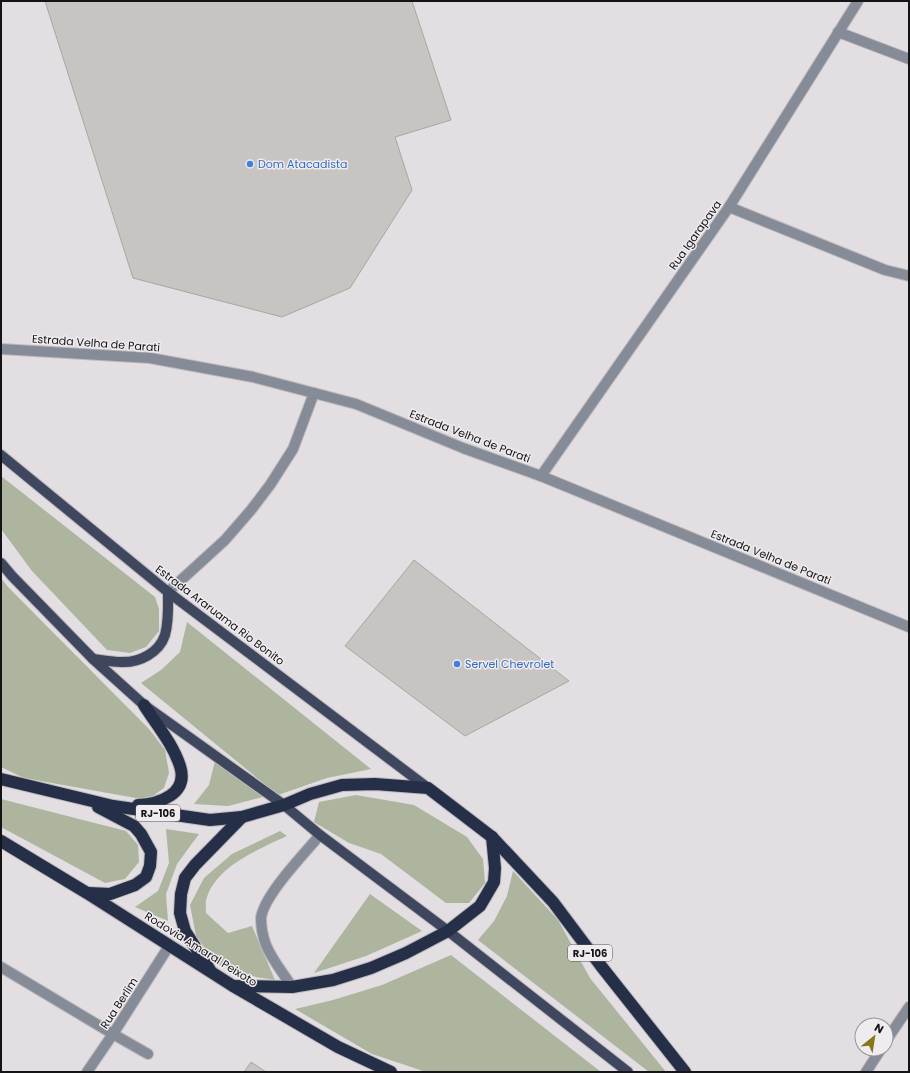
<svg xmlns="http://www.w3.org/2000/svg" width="910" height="1073" font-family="Poppins,sans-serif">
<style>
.green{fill:#adb59f}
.building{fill:#c7c4c1;stroke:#a9a6a2}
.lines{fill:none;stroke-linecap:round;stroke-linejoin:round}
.minor-casing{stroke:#bdb9bd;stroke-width:12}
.major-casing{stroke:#bdb9bd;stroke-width:12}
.highway-casing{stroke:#bdb9bd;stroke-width:14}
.minor{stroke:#868b98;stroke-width:10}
.major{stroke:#3e475d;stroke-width:10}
.highway{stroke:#262f48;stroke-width:12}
.shop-dot{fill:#3f7fe0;stroke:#efecef;stroke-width:1.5}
.labels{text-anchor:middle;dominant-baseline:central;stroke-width:3;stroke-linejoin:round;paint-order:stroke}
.shield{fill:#efecef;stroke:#565456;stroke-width:1}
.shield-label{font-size:10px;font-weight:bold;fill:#141315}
.shop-label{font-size:11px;fill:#366cbe;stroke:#efecef;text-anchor:start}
.street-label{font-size:11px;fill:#141315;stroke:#efecef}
</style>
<rect width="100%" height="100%" fill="#e2dee2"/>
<g class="green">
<path d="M1,476L155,597L159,609V631L146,647L130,653L107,650L32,571L1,529Z"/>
<path d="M1,578L8,587L149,729L165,750L169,773L164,788L147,800L24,778L1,767Z"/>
<path d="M187,622L371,769L327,778L278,795L141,683L161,670L180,652Z"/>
<path d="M215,761L263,797L228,806L194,804L209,785Z"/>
<path d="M356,795L414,805L467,837L483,859L485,883L469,903H446L381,854L349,843L314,822L319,802Z"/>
<path d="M1,799L126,831L138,845L139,862L125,879L105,883L1,827Z"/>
<path d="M166,829L199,834L177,864L166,894L168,921L135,907L158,891L169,863Z"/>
<path d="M280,831L287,836C259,849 217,866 207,897C205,902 206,908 206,913L228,933L252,926L275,980L256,977L217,964L196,936L190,905L204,878L232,854Z"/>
<path d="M513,871L558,920L590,978L666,1072H649L478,940L494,921L507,896Z"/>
<path d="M370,894L422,931L366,956L314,973Z"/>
<path d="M451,955L601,1072H426L372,1054L295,1009L333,1000L382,985Z"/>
</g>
<g class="building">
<path d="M45,1H412L451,120L395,137L412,190L350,288L282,317L133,278Z"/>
<path d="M414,560L569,681L465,736L345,646Z"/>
<path d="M251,1062L266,1072H244Z"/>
</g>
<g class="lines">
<g class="minor-casing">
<g id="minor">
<path d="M838,32L909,59"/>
<path d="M729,207L885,270L909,276"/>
<path d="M1,349L150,358L253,377L356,404L463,448L541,476L909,627"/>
<path d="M541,476L729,207L858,1"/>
<path d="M168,592L225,540L251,510L270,485L293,449L314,393"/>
<path d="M1,967L113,1034L148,1054"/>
<path d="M292,987C284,974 272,960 266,945C263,937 261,927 261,918C264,895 304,854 320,835"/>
<path d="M886,1041L909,1007"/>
<path d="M87,1072L113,1034L169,946"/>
<path d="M866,1072L881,1049"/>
</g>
</g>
<g class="major-casing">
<g id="major">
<path d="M1,455L168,592L428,788"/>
<path d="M1,563L12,576L93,659L144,705L284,805L320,835L448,931L628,1072"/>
<path d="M93,659C102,660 112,662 121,662C139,663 159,653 165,635C169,621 168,606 168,592"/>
</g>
</g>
<g class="highway-casing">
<g id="highway">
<path d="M1,779L113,806L210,820L242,817L284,805L310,794L342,785L375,784L428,788L492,837L553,902L601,966L685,1072"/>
<path d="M138,805C159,804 189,794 180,766C173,744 156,724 144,705"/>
<path d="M1,841L87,893L233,986L338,1047L391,1072"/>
<path d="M88,893L110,894L135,885L146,877L150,866L151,852L141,834L134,826L98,807"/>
<path d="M210,970L185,931L180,913L181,894L185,878L195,865L242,817"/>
<path d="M234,986L292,987L333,980L371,968L406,953L448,931L480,906L494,882L495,868L492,837"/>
</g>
</g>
<use href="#minor" class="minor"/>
<use href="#major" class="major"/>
<use href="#highway" class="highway"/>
</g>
<g class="shop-dot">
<circle cx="250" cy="164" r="4"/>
<circle cx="457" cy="664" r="4"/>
</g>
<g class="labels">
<g class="shield">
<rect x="136" y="805" width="44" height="16" rx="3"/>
<rect x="568" y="945" width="44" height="16" rx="3"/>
</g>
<g class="shield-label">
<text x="158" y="813">RJ-106</text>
<text x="590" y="953">RJ-106</text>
</g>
<g class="shop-label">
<text x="258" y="164">Dom Atacadista</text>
<text x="465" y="664">Servel Chevrolet</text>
</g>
<g class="street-label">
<text transform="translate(695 235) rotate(-55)">Rua Igarapava</text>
<text transform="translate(96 343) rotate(4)">Estrada Velha de Parati</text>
<text transform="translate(470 436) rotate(21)">Estrada Velha de Parati</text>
<text transform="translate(771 557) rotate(22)">Estrada Velha de Parati</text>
<text transform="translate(220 615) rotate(37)">Estrada Araruama Rio Bonito</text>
<text transform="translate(201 949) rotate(32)">Rodovia Amaral Peixoto</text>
<text transform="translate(119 1003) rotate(-57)">Rua Berlim</text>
</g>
</g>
<rect width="910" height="1073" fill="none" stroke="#141315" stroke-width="4"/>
<g transform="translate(874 1037) rotate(30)"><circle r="19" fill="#efecef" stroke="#979598"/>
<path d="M0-3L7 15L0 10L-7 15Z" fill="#86771b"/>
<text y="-6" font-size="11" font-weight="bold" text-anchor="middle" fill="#141315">N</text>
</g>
</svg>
